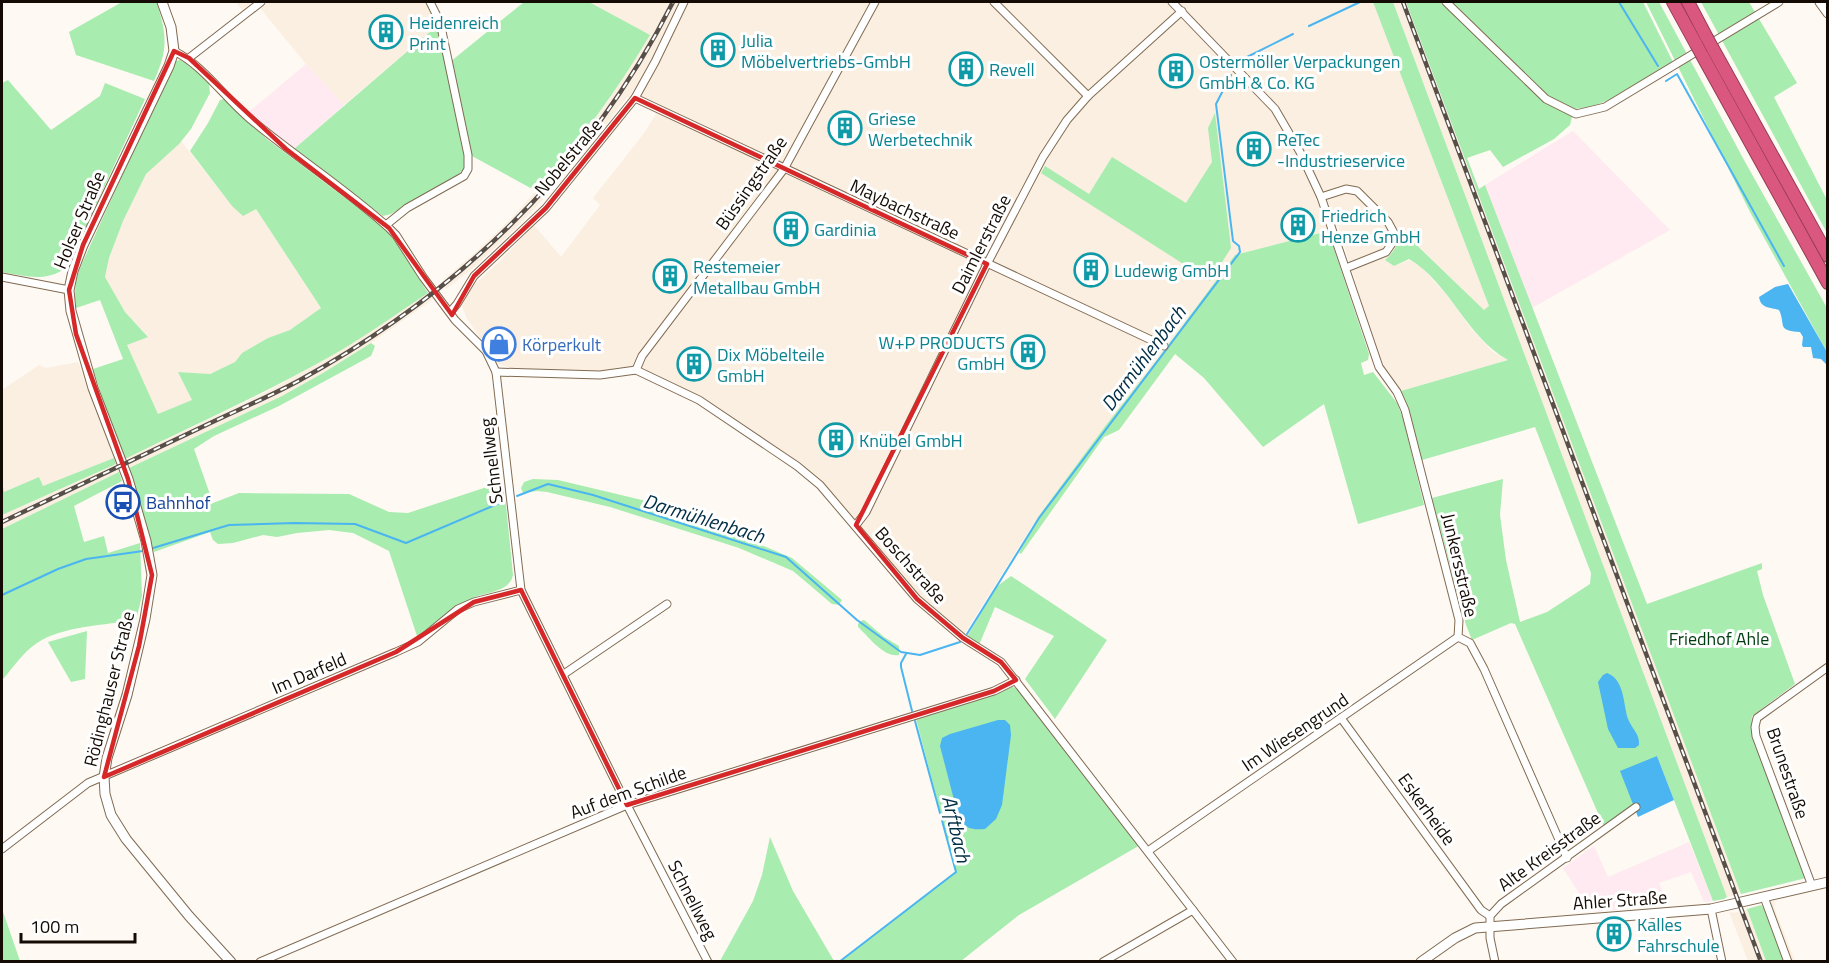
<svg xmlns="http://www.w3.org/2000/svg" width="1829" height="963" font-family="'Titillium Web',sans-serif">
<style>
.commercial{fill:#feeaf0}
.built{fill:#faefe1}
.green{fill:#a8ecaf}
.water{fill:#4ab5f0}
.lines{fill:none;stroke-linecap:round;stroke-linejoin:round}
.stream{stroke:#4ab5f0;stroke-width:2}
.street-casing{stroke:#816b52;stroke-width:9}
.secondary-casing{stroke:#816b52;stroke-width:11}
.highway-casing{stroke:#953d54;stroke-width:14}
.street{stroke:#fff;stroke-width:7}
.secondary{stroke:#fff;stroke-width:9}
.highway{stroke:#da587f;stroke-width:12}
.rail-casing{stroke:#574f48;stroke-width:4.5}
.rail{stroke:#fff;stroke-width:2;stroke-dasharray:7;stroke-linecap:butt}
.highway-bridge-casing{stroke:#953d54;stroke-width:14;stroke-linecap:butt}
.highway-bridge{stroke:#da587f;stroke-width:12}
.marked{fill:none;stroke:#d62828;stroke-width:4.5;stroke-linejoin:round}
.labels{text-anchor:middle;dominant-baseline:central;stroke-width:6;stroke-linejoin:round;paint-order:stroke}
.culture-label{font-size:18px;fill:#0d838f;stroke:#fff;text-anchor:start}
.street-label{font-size:18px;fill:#140c04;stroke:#fff}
.shop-label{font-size:18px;fill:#366cbe;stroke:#fff;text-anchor:start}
.transit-label{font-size:18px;fill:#164399;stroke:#fff;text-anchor:start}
.park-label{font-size:18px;fill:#003e11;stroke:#fff}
.water-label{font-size:20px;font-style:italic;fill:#002d44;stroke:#fff}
</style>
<rect width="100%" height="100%" fill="#fef9f3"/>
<g class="commercial">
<path d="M306,64L344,105L294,149L249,112Z"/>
<path d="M1573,131L1670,230L1532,308L1485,185Z"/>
<path d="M1689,842L1713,901L1704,902L1691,872L1659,883L1668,905L1591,912L1563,868L1594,846L1608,877Z"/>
</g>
<g class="built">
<path d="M236,2H427L438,25L344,105L306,64L256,3L243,12Z"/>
<path d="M589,2H1373L1489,306L1484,310L1402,230L1399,242L1393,253L1385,260L1394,266L1409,260L1421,267L1445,293L1473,331L1493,352L1508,360L1401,391L1381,365L1338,226L1328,231L1235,255L1157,360L1106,425L1038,517L963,636L918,597L820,484L699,400L636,370L603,373L568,372L511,368L498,364L466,317L462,306L466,292L498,263L534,225L561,257L600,205L593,198L645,132L657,112L627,97L590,146L550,192L513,231L473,268L446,289L441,282L477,251L510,220L572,151L612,95L649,35Z"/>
<path d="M1393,2H1406L1741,894L1727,897Z"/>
<path d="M181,141L232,206L255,208L321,308L290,330L268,338L242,353L235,362L209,374L179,372L192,400L158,414L127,345L148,336L125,312L105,277L109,258L123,221L146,174Z"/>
<path d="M428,293L433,299L371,343L323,373L282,396L129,468L125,459L264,393L299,374L334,354Z"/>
<path d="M78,362L114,458L43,486L39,477L2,493V390L39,365L46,368Z"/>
<path d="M116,464L119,472L2,529V515Z"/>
<path d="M1775,901L1774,907L1795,961H1785L1761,905Z"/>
<path d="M1747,909L1766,961H1748L1729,912L1734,913Z"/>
</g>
<g class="green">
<path d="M122,2L157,3C167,36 168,49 154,81L76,55L69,32Z"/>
<path d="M524,2H589L650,35C616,92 580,141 536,191L472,156L450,62Z"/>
<path d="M1373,2H1393L1727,897L1724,899L1713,901L1657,756L1634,807L1605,829L1515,624L1511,623L1472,640L1466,625L1432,498L1503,479L1500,515L1506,560L1520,622L1547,612L1590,584L1591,573L1535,427L1422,460L1406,402L1401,391L1508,360C1465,336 1451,284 1409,259L1394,266L1385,260C1395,251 1399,243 1401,230L1484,310L1489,306Z"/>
<path d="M1406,2H1643L1673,62C1642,80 1610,107 1574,109L1570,125L1554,139L1503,167L1490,150L1467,158L1479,189L1485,185L1647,604L1762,563V569L1757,571L1763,595L1795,684L1752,716L1751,730L1806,878L1741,894Z"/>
<path d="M1646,2H1659L1744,160L1827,308V352L1750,212Z"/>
<path d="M1701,2H1749L1797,83L1774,97L1827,200V233Z"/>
<path d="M438,25L465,156L464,169L458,175L391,214L383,216L294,149Z"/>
<path d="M180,60L190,65L209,84L210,93L191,129L179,144L146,174L123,221L109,258L105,277L125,312L148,337L127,345L158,414L192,400L178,372L210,374L235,362L242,353L268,338L290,330L321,308L256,209L243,216L232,206L190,151L208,123L220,100L224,99L268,140L388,230L428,293C396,314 365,337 331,356C264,394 194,425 125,459L113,430L93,369L123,359L100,300L76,308C73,280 78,273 89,248L175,61Z"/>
<path d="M8,80L51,130L100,96L105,83L145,99L67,267C47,283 25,276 2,272V83Z"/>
<path d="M1215,113L1231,248L1210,281L1041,173L1045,166L1089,194L1112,157L1186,203L1212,162L1208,128Z"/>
<path d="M1328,231L1369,354L1368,360L1361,363L1364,375L1373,372L1397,403L1403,418L1424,505L1358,524L1324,404L1263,447L1204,378L1175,354L1119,430L1104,437L1021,554L1019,553L1038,517L1106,425L1157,360L1235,255Z"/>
<path d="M371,343L375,346L371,356L279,406L214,436L194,449L213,503L239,493L349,494L389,512L408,513L502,482L506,505L513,575C510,591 489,592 475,597C453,606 436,624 418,639L389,551L353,533L329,530L297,533L277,537L263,535L233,543L218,544L213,540L210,532L154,552L129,468L282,396L323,373Z"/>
<path d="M114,458L116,464L2,515V482L4,492L39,477L43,486Z"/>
<path d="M119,472L122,481L74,506L84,542L104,536L108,553L140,543L142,596L136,620C106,625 62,626 37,643C22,653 13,668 2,680V529Z"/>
<path d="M533,479L558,480L663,505L683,516L757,543L792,558L842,600L839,605L832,604L793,571L739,548L610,507L547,492L537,491L523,493L521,488L524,482Z"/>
<path d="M1011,576L1107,640L1055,719L1025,679L1054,636L995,607L979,645L967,637L996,587Z"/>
<path d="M864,620L884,637L899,646V655C884,658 869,637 858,627V624L861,621Z"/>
<path d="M87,631L85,679L71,682L48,642Z"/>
<path d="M1012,687L1017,688L1142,844L1019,915L961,961L840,962L956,872L916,719L993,695Z"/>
<path d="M770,837L793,891L834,961H720L753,901L762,875Z"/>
<path d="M1761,905L1766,911L1785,961H1766L1747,909Z"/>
<path d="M2,909L20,961H2Z"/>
</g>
<g class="water">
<path d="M1788,284L1827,352V365L1821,359L1813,358L1811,347H1803L1802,345L1803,337L1800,332C1776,331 1786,324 1779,310C1770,307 1761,309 1759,297L1775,287Z"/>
<path d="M1607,673C1625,680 1623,704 1628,719C1632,729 1640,734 1639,745L1635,748H1618L1608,729L1598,682L1603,675Z"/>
<path d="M998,720H1005L1010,725L1011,735L1002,805L996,819L985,829C972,830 967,829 959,819L940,746L942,738L950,734Z"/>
<path d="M1657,756L1674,800L1638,817L1620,771Z"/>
</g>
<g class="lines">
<g class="stream">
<path d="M1619,2L1658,66"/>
<path d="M1309,26L1360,2"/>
<path d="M1247,57L1293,34"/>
<path d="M1666,81L1677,74L1784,266"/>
<path d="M517,496L548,484L593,495L786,557L857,620L901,652L920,655L960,642"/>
<path d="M153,548L229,525L295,523L355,524L406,543L502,502"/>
<path d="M2,595L58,569L86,559L143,551"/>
<path d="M967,634L1039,518L1240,252L1239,246L1233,241L1216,104L1231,75"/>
<path d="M906,654L901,663V667L912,711"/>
<path d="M839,962L956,872L915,721"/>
</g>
<g class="street-casing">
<g id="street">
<path d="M994,2L1088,96"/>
<path d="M1172,2L1275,109L1300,152L1321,197L1379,367L1397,392L1405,410L1459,620L1458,637"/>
<path d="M1446,2L1546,99L1576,114L1605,107L1779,2"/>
<path d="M174,51C204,66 223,96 249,118C294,156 345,188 389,228L396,235L423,277L455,320L486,351L496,372L521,590L627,805L708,962"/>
<path d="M189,58L261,2"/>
<path d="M635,98L1164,346"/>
<path d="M1321,197L1346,189L1357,191L1388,222L1394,233L1393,242L1386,252L1346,268"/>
<path d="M386,225L407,208L464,176L468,169V155L440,22L430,2"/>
<path d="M2,277L69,290"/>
<path d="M450,312L457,304L474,276L546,208L635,98L655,62L684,2"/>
<path d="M636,370L642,356L784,169L875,2"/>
<path d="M496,372L600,375L636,370L699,400L797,466L820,485L917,599L963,638L1001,662L1233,962"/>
<path d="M856,525L866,512L987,264L1043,157L1067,120L1088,96L1182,11"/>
<path d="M1458,637L1470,643L1484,669L1567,858"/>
<path d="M564,674L667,604"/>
<path d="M1341,718L1481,910L1490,916"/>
<path d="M2,849L88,783L396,652L418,642L458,609L474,602L521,590"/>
<path d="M1148,851L1458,637"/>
<path d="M1812,886L1756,736L1755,727L1757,718L1828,667"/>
<path d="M1764,897L1788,962"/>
<path d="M1711,909L1722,962"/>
<path d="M260,962L627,805L994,691L1016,680"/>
<path d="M1103,962L1193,910"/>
<path d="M1495,962L1490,938V916L1501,904L1636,807"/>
</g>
</g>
<g class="secondary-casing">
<g id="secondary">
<path d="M162,2L171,27L174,51L169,66L83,245L73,271L69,290L71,311L93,388L128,479L146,541L152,575L145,619L127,695L107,758L104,777L105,794L111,815L126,839L189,916L231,962"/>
<path d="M1820,2L1828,13"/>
<path d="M1421,962L1455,938L1475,928L1711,909L1828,882"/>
</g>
</g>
<g class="highway-casing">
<g id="highway">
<path d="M1673,2L1696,44"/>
<path d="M1688,2L1707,38"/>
<path d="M1713,49L1828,256"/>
<path d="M1702,55L1828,283"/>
</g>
</g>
<use href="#street" class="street"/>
<use href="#secondary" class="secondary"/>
<use href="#highway" class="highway"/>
<g class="rail-casing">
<g id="rail">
<path d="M1403,2L1761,962"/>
<path d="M2,522C68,490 135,459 202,427C235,411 269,397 300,380C462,291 590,166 673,2"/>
</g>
</g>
<use href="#rail" class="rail"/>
<g class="highway-bridge-casing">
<g id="highway-bridge">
<path d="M1707,38L1713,49"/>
<path d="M1696,44L1702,55"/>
</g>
</g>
<use href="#highway-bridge" class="highway-bridge"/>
</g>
<path class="marked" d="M174,51L189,58L286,149L389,228L452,315L474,276L546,208L635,98L987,264L856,525L917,599L963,638L1001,662L1016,680L994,691L627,805L521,590L474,602L396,652L104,777L139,646L152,575L128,479L76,334L69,290L83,245Z"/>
<defs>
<g id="building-ring" transform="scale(1.725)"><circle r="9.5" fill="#fff" stroke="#0f9aa8" stroke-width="1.5"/><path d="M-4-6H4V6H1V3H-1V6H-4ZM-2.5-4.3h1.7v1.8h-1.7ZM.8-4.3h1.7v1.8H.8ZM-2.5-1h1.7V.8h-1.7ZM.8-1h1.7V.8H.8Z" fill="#0f9aa8"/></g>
<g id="shop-ring" transform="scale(1.725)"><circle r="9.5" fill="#fff" stroke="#3f7fe0" stroke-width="1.5"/><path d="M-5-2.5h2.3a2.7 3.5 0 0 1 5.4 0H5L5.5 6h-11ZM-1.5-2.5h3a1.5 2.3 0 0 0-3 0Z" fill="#3f7fe0"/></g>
<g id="bus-ring" transform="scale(1.725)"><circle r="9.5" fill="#fff" stroke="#1a4fb4" stroke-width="1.5"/><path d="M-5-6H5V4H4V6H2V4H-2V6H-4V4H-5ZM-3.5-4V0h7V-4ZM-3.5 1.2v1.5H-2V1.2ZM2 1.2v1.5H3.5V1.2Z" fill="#1a4fb4"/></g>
</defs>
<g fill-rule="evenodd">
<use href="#building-ring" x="386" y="32"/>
<use href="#building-ring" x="718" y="50"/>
<use href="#building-ring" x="966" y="69"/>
<use href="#building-ring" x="1176" y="71"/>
<use href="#building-ring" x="845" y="128"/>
<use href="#building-ring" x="1254" y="149"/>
<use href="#building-ring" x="1298" y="225"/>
<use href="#building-ring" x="791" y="229"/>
<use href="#building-ring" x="1091" y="270"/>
<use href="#building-ring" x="670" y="276"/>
<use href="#shop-ring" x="499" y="344"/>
<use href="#building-ring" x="1028" y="352"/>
<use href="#building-ring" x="694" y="364"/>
<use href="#building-ring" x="836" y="440"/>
<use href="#bus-ring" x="123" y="502"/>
<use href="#building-ring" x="1614" y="934"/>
</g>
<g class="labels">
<g class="culture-label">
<text x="409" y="22">Heidenreich<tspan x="409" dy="21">Print</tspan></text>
<text x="741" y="40">Julia<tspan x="741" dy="21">Möbelvertriebs-GmbH</tspan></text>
<text x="1199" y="61">Ostermöller Verpackungen<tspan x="1199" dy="21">GmbH &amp; Co. KG</tspan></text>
<text x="989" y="69">Revell</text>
<text x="868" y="118">Griese<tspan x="868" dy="21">Werbetechnik</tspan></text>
<text x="1277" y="139">ReTec<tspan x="1277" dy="21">-Industrieservice</tspan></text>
<text x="1321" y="215">Friedrich<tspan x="1321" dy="21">Henze GmbH</tspan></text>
<text x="814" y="229">Gardinia</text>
<text x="693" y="266">Restemeier<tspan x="693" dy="21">Metallbau GmbH</tspan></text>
<text x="1114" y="270">Ludewig GmbH</text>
<text x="1005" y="342" text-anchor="end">W+P PRODUCTS<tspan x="1005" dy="21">GmbH</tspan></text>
<text x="717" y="354">Dix Möbelteile<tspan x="717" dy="21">GmbH</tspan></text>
<text x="859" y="440">Knübel GmbH</text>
<text x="1637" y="924">Kalles<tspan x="1637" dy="21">Fahrschule</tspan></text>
</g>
<g class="street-label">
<text transform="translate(568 157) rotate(-50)">Nobelstraße</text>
<text transform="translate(751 183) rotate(-55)">Büssingstraße</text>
<text transform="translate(905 209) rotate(25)">Maybachstraße</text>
<text transform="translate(79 220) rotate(-67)">Holser Straße</text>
<text transform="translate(981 244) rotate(-63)">Daimlerstraße</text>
<text transform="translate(491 461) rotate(-97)">Schnellweg</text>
<text transform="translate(911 565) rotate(48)">Boschstraße</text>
<text transform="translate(1460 565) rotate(77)">Junkersstraße</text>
<text transform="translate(309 673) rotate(-23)">Im Darfeld</text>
<text transform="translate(109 689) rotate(-76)">Rödinghauser Straße</text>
<text transform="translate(1295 732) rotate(-34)">Im Wiesengrund</text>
<text transform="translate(1788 773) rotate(71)">Brunestraße</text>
<text transform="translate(628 792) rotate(-20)">Auf dem Schilde</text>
<text transform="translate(1427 809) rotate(54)">Eskerheide</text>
<text transform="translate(1549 851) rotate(-36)">Alte Kreisstraße</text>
<text transform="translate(693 900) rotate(63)">Schnellweg</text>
<text transform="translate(1620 900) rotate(-4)">Ahler Straße</text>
</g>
<g class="shop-label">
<text x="522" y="344">Körperkult</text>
</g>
<g class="transit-label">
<text x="146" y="502">Bahnhof</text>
</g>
<g class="park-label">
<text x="1719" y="638">Friedhof Ahle</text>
</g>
<g class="water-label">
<text transform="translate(1143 358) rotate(-53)">Darmühlenbach</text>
<text transform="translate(704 518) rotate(17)">Darmühlenbach</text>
<text transform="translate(957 829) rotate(77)">Arftbach</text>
</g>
</g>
<rect width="1829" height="963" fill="none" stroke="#140c04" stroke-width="6"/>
<path d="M21 933v9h114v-9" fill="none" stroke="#140c04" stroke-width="3"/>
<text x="30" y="933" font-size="18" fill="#140c04" stroke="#ffffff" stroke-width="4.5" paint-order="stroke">100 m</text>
</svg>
